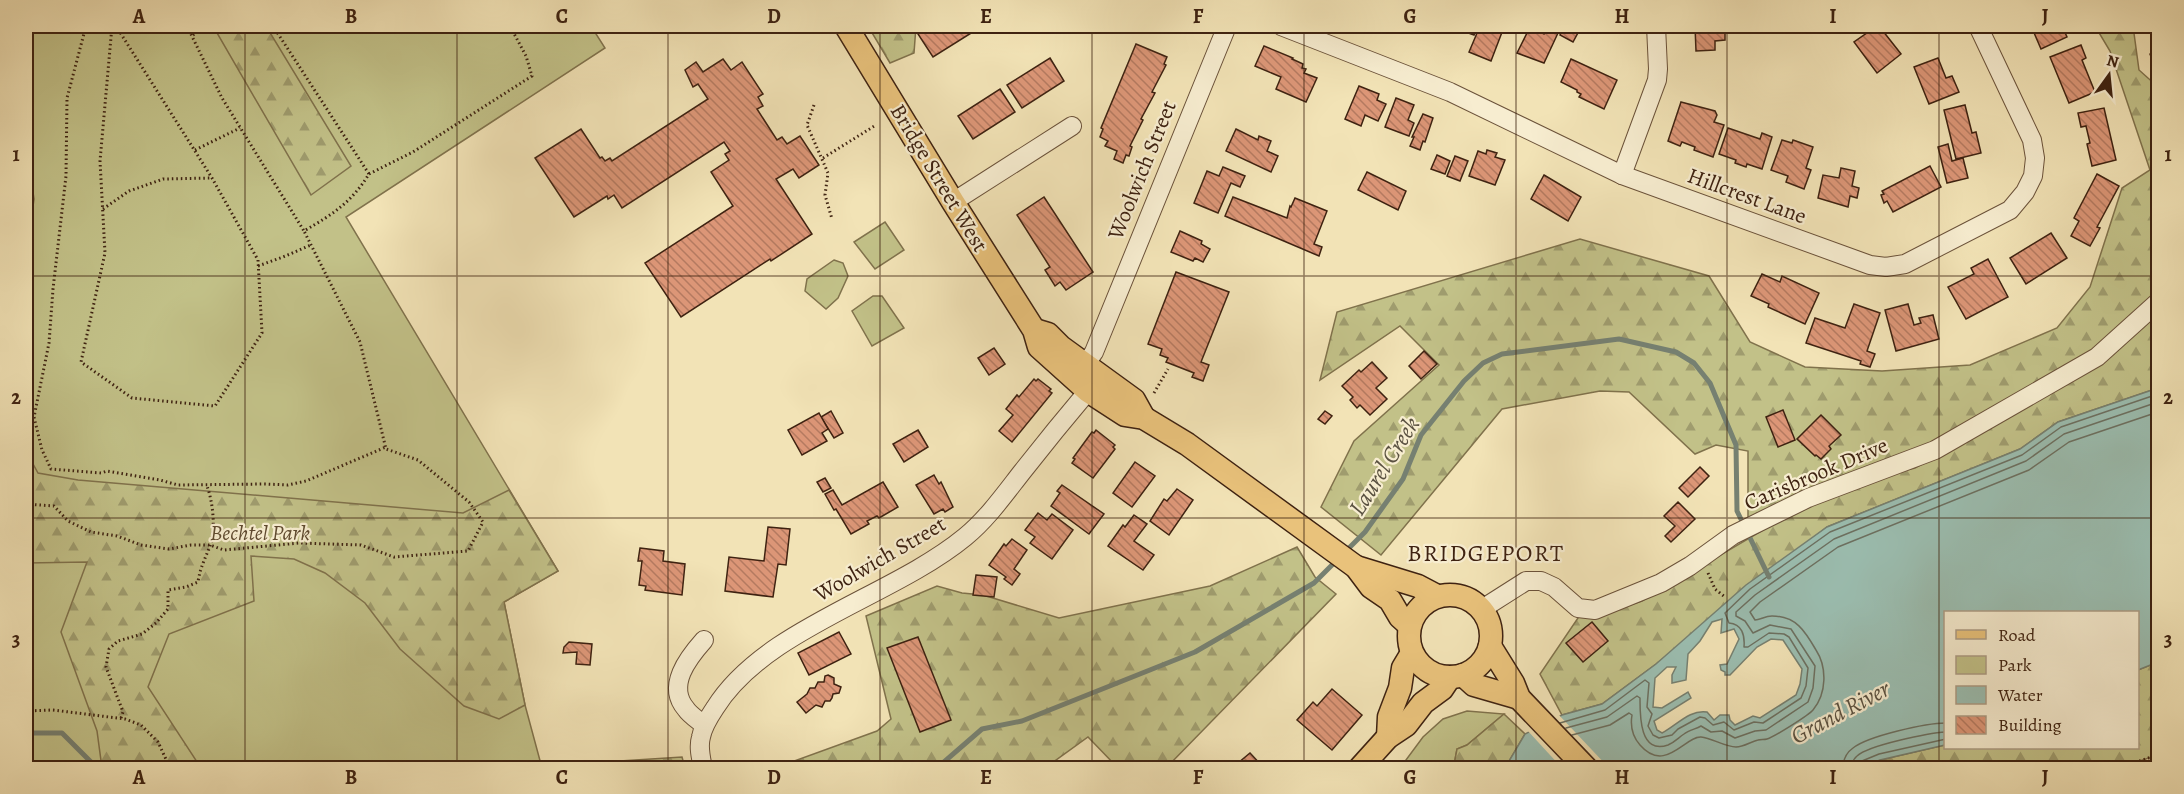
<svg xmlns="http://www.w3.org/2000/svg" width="2184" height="794" font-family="Alegreya,serif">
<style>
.green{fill:#c2c188;stroke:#80724c;stroke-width:1.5}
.forest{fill:url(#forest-firs);stroke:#80724c;stroke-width:1.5}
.water{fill:#9bbeb1;stroke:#768071;stroke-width:1.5;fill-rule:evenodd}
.pier{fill:#f2e3b6}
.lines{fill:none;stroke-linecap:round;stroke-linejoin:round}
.shore{stroke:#6c7061;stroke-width:1.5}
.stream{stroke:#768071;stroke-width:5}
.building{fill:url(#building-back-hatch);stroke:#3e2211;stroke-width:1.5}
.minor-casing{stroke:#6b523a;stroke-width:20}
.major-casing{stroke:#3e2211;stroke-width:25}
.path{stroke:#3e2211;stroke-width:3;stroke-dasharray:1.5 3;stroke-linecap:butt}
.minor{stroke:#f7edd0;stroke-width:18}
.major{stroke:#e9c27b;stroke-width:22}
.grid{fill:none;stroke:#3e2211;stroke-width:1.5;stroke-opacity:0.55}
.labels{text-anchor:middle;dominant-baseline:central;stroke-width:4.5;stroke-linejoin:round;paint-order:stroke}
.street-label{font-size:22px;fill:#3e2211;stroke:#f7edd0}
.park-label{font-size:22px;font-style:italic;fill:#5f4a2f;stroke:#f7edd0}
.water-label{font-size:24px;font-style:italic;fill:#5a5141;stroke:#f7edd0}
.neighbourhood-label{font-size:24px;letter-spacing:1.5px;fill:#3e2211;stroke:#f7edd0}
.neatline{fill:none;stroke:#3e2211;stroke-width:2}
.grid-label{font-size:20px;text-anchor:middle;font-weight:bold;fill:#3e2211}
</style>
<defs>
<pattern id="forest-firs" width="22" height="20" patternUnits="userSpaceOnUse" patternTransform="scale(1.5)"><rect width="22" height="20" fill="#c2c188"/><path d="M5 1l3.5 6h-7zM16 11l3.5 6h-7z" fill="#9f9c6e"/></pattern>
<pattern id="building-back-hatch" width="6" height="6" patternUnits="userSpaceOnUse" patternTransform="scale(1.5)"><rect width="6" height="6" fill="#dc9677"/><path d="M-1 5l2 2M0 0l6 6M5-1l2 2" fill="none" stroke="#b47a60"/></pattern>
</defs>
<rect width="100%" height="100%" fill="#f2e3b6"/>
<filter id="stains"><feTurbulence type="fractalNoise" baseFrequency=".00333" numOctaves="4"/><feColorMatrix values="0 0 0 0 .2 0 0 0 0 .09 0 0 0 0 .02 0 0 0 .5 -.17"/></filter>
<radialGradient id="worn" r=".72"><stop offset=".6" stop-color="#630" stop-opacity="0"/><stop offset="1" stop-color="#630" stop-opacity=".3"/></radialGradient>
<g class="green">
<path d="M26,26H591L605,48L346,217L558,571L504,602L525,705L542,768H26Z"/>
<path d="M885,222L904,250L875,269L854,242Z"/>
<path d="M834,260L843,263L848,276L838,298L826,309L805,291L807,279Z"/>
<path d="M873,296H882L904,328L872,346L852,311Z"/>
<path d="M1467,711L1504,714L1467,745L1457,749L1454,765C1437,771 1421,767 1403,764L1423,737L1443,719Z"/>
</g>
<g class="forest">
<path d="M213,26H266L351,166L311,195Z"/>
<path d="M868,26H916L914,53L890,63Z"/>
<path d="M2095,26H2133L2139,70L2158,87V294L2099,347L1916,453L1748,520V451L1716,445L1695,454L1629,392L1600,391L1502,409L1381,555L1321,507L1354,441L1439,365L1400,326L1320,380L1337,312L1580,239L1709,276L1750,342L1805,367L1882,371L1970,365L2057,328L2090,287L2122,188L2150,170L2110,51Z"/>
<path d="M26,146L34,199L26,256Z"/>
<path d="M2158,313V388L2058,422L2020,449L1827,527L1656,664L1602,704L1562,715L1540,674L1580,615H1599L1642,601L1794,512L1895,473L1915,468L1989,427Z"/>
<path d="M26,451L38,473L78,480L463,513L509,490L558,571L504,602L525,705L499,719L464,706L400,649L365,603L325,573L294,559L251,556L254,601L169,634L148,687L201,768H102L97,731L61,632L87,562L26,563Z"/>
<path d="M1297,547L1315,577L1336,594L1166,768H1118L1088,737L1045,768H775L877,731L891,719L866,616L937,586L962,593L983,595L1059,618L1210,586Z"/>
<path d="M2158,662V755L2118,768H1869L1880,760L1945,745L1946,748H2138V670Z"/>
<path d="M1504,714L1525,734L1505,768H1445L1454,765L1457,749L1467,745Z"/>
<path d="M682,757L685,768H540L541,766Z"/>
</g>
<path class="water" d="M2158,388V662L2138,670V612H1946L1945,745L1880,760L1860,768H1505L1525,734L1562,715L1602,704L1656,664L1746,585L1827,527L2020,449L2058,422ZM1722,619L1721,633L1734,629L1739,639L1727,664L1720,665L1721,670L1725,672V675H1730L1757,647L1771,639L1783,640L1802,669L1800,684L1796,695L1760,718L1753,716L1735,725L1730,720L1729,715H1720L1714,720L1707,712C1690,709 1676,726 1662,733L1657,730L1654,721L1691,698L1688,692L1662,708L1653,707L1655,678L1667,667H1676L1672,675V683L1686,680L1688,654L1700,641L1712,622Z"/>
<path class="pier" d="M1558,714L1609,768H1562L1527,730Z"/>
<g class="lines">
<g class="shore">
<path d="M1560,723L1605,710L1645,680L1649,683L1647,707L1652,714L1648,726L1653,735L1659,738L1672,735L1678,729L1700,717L1705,718L1713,725L1724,722L1734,730L1754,722L1763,723L1801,698L1806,686L1808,668L1789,637L1784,634L1769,633L1748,647H1744C1745,635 1742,624 1729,623L1725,613L1750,589L1830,532L2022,455L2061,427L2158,394"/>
<path d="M1566,728L1607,717L1637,696L1640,698C1640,714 1639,755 1668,745C1675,742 1678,738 1684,734C1689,730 1696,729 1701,726L1711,732L1722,731L1735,738L1755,731L1766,730L1808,702L1813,688L1815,666L1791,629L1770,625L1753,633L1745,621L1736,616V612L1755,595L1834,539L2026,461L2064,434L2158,402"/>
<path d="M1572,735L1610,725L1629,713L1632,715C1630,727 1632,736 1640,745C1665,774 1685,736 1701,737C1712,738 1725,747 1736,747C1744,747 1750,742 1758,740C1761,739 1764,740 1767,739C1774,737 1809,715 1813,710C1827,693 1827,667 1816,650C1805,631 1796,616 1772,616C1765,616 1760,620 1755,620L1750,612L1760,602L1838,547L2029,470L2069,442L2158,412"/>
<path d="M1843,768C1843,760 1846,753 1853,748C1868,736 1926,723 1946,723"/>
<path d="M1852,768C1852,763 1853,759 1857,756C1869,745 1929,733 1946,732"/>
<path d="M1860,768L1862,761L1879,754L1946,739"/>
</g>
<g class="stream">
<path d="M26,48L30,26"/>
<path d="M1346,551L1365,532L1403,479L1421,435L1464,381L1483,363L1502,354L1619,339L1676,352L1694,363L1710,383L1736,445L1737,511L1769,577"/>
<path d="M26,733H62L97,768"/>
<path d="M937,768L982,729L1022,721L1195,652L1314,583L1337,560"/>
</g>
</g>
<g class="building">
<path d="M931,26H973L976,30L933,57L918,34Z"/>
<path d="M1465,26H1478L1474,35L1463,31Z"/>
<path d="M1480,26L1504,27L1491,61L1469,52Z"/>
<path d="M1565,26H1574L1580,29L1573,42L1560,35Z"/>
<path d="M1695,26H1725V40L1715,41V50L1696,51Z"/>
<path d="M1877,26H1879L1901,54L1877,73L1854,42Z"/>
<path d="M2034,26H2062L2067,37L2041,49L2032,28Z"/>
<path d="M1530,27L1544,34L1546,28L1558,33L1544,63L1517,53Z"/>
<path d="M1136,44L1167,57L1164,64L1166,65L1152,92L1155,93L1141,119L1143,120L1130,146L1132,147L1129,156L1126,155L1123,163L1114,159L1117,151L1105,146L1108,141L1100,137L1103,129L1101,128Z"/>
<path d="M2081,45L2086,58L2082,60L2095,92L2069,103L2050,57Z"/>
<path d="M1264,46L1293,58L1292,59L1303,64L1302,68L1306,69L1304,73L1317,78L1306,102L1276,89L1281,77L1255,66Z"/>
<path d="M2158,50V73L2150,54Z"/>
<path d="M1050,58L1064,81L1022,108L1007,85Z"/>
<path d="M1938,58L1946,78L1952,76L1959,92L1929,104L1914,67Z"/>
<path d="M723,59L731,70L742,62L763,94L758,97L763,106L757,109L777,140L782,137L787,144L800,136L819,165L799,178L793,169L776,179L812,234L771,261L770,259L681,317L645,263L733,206L711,172L729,160L725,154L730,151L724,142L622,208L614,195L608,199L607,196L574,217L535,158L581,129L600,158L602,157L605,161L610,158L612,161L708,99L698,84L693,87L685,70L696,62L703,72Z"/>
<path d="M1571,59L1617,80L1604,109L1579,97L1581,94L1577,92V90L1561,82Z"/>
<path d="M1359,86L1379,94L1377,100L1386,104L1378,121L1365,115L1361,126L1345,119Z"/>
<path d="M1000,89L1015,112L973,139L958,116Z"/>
<path d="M1396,98L1414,105L1408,120L1414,123L1409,136L1385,127Z"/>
<path d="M1681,102L1715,111L1717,115L1714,122L1724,125L1713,157L1694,150L1695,147L1682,142L1680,146L1668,141Z"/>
<path d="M1965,105L1972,133L1976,132L1981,153L1956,159L1944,110Z"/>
<path d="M2104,108L2116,160L2092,166L2087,144L2090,143L2086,126L2081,127L2078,113Z"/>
<path d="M1423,114L1433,118L1425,142L1423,141L1420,150L1410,146L1414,137H1412Z"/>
<path d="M1728,128L1760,139L1762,133L1772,137L1762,169L1747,164L1746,167L1735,163L1736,160L1719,154Z"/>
<path d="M1236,129L1258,140L1259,136L1271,141L1267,151L1278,156L1271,172L1226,151Z"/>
<path d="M1782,140L1792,143L1793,140L1813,147L1806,168L1811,170L1804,189L1786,182L1788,176L1771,170Z"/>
<path d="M1948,144L1952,161L1963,158L1968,178L1947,183L1938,147Z"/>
<path d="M1487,150L1497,153L1495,157L1505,160L1495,185L1469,176L1478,151L1486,154Z"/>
<path d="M1437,155L1450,161L1445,174L1431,169Z"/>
<path d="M1455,156L1468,161L1460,181L1447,176Z"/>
<path d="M1930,166L1941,187L1893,212L1887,201L1884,203L1881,195L1884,194L1882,191Z"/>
<path d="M1223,167L1245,176L1240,187L1231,183L1218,213L1194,203L1207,171L1219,176Z"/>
<path d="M1841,168L1855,171L1852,186L1859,188L1857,198L1850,196L1848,207L1818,198L1823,175L1839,178Z"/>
<path d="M1367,172L1406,191L1398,210L1358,190Z"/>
<path d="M2097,174L2119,186L2097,227L2100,228L2090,246L2071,236L2079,221L2074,218Z"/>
<path d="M1544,175L1581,197L1568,221L1531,199Z"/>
<path d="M1044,197L1093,272L1066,290L1060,282L1055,286L1045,270L1050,267L1017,215Z"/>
<path d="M1233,197L1287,218L1290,206L1291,207L1295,198L1327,211L1314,244L1322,247L1319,256L1225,216Z"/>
<path d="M1180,231L1202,241L1201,244L1210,249L1203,262L1195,258L1193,261L1171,252Z"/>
<path d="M2051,233L2067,258L2026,284L2010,258Z"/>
<path d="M1988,259L2008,297L1966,319L1948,287L1974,274L1971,268Z"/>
<path d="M1176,272L1229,292L1201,362L1209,365L1203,381L1192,377L1194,373L1166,362L1168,358L1160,355L1162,349L1148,344Z"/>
<path d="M1762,274L1780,282L1782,276L1819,293L1805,324L1768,307L1769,304L1751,296Z"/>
<path d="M1854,304L1880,313L1867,351L1875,354L1870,367L1860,364L1861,361L1806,343L1815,318L1845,328Z"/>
<path d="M1908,304L1914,325L1921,323L1919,318L1933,315L1939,339L1896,351L1885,310Z"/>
<path d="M994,348L1005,364L989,375L978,358Z"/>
<path d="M1424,351L1437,364L1421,379L1409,366Z"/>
<path d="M1372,362L1387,378L1376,388L1387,399L1370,415L1360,405L1357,408L1350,400L1353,397L1342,386L1359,370L1361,372Z"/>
<path d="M1034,379L1036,381L1038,379L1051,389L1049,391L1052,393L1012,442L999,431L1013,415L1006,409L1017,395L1019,397Z"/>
<path d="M1783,410L1795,440L1778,447L1766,417Z"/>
<path d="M831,411L843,433L834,438L821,417Z"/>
<path d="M1325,411L1332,416L1325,424L1318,419Z"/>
<path d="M819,413L828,429L822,433L827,441L802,455L788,430Z"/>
<path d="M1821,415L1841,435L1829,446L1831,449L1821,459L1816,455L1815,456L1797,439Z"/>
<path d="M918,430L928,447L904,462L893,444Z"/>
<path d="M1096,430L1115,445L1113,447L1115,449L1093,478L1072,463L1075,459L1073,458L1092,432L1094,433Z"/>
<path d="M1135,462L1155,476L1132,507L1113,493Z"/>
<path d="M1700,467L1709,476L1688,497L1679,488Z"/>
<path d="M934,475L939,484L941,482L953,507L945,512L943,509L934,514L916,485Z"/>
<path d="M825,478L831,488L823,492L817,482Z"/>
<path d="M883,482L898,507L879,518L877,516L867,521L869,524L851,534L836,509L834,510L825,494L833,490L842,505Z"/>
<path d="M1062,485L1104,514L1089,534L1051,506L1060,493L1057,491Z"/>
<path d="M1177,489L1193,500L1169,535L1150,521L1164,499L1167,501Z"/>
<path d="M1678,502L1695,519L1671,542L1665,536L1675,526L1664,516Z"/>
<path d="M1038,513L1047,520L1052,514L1073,530L1052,559L1030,543L1035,537L1025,530Z"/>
<path d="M1134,515L1147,524L1134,541L1154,555L1143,570L1108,546L1123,525L1125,527Z"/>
<path d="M768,527L790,529L786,565L778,564L773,597L725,591L729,557L764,561Z"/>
<path d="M1012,539L1027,550L1014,569L1020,574L1012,585L1004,579L1006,577L989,565L1004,544L1006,546Z"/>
<path d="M640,548L664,551L663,561L685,564L682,595L645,590L646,586L639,585L642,561H638Z"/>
<path d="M976,575L997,577L994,597L973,595Z"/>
<path d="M1592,622L1608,641L1583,662L1566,643Z"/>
<path d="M839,632L851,654L809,675L798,653Z"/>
<path d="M918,637L951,720L920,732L887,648Z"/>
<path d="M569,642L592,644L590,665L576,664L577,652L563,653L564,647Z"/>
<path d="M828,675L834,678V684L841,687L839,693L833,694L832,698L830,701H825L822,707L816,705L806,713L797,702L807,694L810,688H815L818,682H824L825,676Z"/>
<path d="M1332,689L1362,715L1332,750L1297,720L1313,702L1317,706Z"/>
<path d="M1250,753L1264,768H1232Z"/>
</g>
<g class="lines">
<g class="minor-casing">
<g id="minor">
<path d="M1281,26L1450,92L1622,175L1870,265L1886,267L1905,264L2010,210L2025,192L2033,176L2035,158L2032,140L1978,26"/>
<path d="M1622,175L1657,80L1658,69L1656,26"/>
<path d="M953,202L1072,126"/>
<path d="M1085,365L1094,352L1227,26"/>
<path d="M1482,609L1526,581H1541L1554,587L1578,608L1595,610L1661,583L1690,566L1733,535L1808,498L1935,450L2097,357L2158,302"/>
<path d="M704,640C688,658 666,686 686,709C690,715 698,720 704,725"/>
<path d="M703,768C701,758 698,747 701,737C703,726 709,717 715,708C765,628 892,597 965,537C987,519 1004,495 1022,472C1044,444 1066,417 1088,391"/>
</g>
</g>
<g class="major-casing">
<g id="major">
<path d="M846,26L953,202L1034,330L1039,347L1088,391L1125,415L1144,418L1187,444L1356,567L1371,587L1390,600L1400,617L1409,625"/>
<path d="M1038,331L1048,334L1061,347L1134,400L1144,418"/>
<path d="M1356,567L1418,586L1437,596"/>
<circle cx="1450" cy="636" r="41"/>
<path d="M1490,646L1513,683L1519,698L1586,768"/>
<path d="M1463,675L1474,685L1519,698"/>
<path d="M1388,737L1389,717L1400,688L1403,668L1412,653"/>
<path d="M1360,768L1388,737L1406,725L1423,703L1442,689L1450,677"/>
</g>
</g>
<g class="path">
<path d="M86,26L67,98L66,176L53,289L49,343L34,417L42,450L51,469L101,473L107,471L160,480L178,485L265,484L288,485L306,481L386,447"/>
<path d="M112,26L100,161L105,253L81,362L132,398L215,406L262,333L258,260L212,178L116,26"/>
<path d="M187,26L222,98L304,231C333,214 351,203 369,174L273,26"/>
<path d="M193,35L208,26"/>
<path d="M814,105L807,125L828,173L825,195L832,219"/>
<path d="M195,150L240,128"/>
<path d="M823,158L876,125"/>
<path d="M369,174L413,152L532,76L526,56L510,26"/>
<path d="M103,209L129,191L163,179L212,178"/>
<path d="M258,266L283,257L311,245"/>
<path d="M1154,393L1168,369"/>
<path d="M26,417H34"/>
<path d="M26,504L54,506L68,521L91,532L117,536L141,545L169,549L191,545H210L224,550L299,543L361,545L394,557L468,551L483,522L469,502L418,460L386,449L360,342L304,231"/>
<path d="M1708,573L1715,589L1725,597"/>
<path d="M26,711L53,710L125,719L141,725L158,742L170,768"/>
<path d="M121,718L123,712L106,667L109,649L118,641L142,634L156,623L168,609V590L186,587L198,582C200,568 205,559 210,546C216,530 213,502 207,486"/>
<path d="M2118,768L2158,755"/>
</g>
<use href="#minor" class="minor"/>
<use href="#major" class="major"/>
</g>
<path class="grid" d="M245,26V768M457,26V768M668,26V768M880,26V768M1092,26V768M1304,26V768M1516,26V768M1727,26V768M1939,26V768M26,276H2158M26,518H2158"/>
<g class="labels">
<g class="street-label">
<text transform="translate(1142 170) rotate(-68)">Woolwich Street</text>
<text transform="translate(939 178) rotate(59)">Bridge Street West</text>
<text transform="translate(1747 196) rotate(20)">Hillcrest Lane</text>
<text transform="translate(1816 474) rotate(-23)">Carisbrook Drive</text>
<text transform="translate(880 559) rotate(-30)">Woolwich Street</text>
</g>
<g class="park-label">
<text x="260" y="533">Bechtel Park</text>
</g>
<g class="water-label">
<text transform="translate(1384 466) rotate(-58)">Laurel Creek</text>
<text transform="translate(1840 712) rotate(-28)">Grand River</text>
</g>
<g class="neighbourhood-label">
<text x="1486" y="553">BRIDGEPORT</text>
</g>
</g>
<rect width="2184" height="794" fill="none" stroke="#f2e3b6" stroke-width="66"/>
<rect x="1944" y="611" width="195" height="138" fill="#f7edd0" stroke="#ad9c84" stroke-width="1.5"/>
<rect x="1956" y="630" width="30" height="9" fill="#e9c27b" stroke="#ad9c84" stroke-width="1.5"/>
<text x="1998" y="641" font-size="18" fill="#3e2211">Road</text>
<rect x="1956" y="656" width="30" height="18" fill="#c2c188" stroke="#ad9c84" stroke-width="1.5"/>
<text x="1998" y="671" font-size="18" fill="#3e2211">Park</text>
<rect x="1956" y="686" width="30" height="18" fill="#9bbeb1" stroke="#ad9c84" stroke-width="1.5"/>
<text x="1998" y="701" font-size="18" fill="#3e2211">Water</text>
<rect x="1956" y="716" width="30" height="18" fill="url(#building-back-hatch)" stroke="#ad9c84" stroke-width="1.5"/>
<text x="1998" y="731" font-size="18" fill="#3e2211">Building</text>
<g transform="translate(2109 75) rotate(15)" stroke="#f7edd0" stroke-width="4.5" paint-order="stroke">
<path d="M0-4.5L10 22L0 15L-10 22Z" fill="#3e2211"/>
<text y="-9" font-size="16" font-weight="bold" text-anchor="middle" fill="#3e2211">N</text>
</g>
<rect x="33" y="33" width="2118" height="728" class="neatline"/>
<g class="grid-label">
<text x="139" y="23">A</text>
<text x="351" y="23">B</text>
<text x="562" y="23">C</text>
<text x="774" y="23">D</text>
<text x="986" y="23">E</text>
<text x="1198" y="23">F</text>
<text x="1410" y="23">G</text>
<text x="1622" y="23">H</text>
<text x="1833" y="23">I</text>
<text x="2045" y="23">J</text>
<text x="16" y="161">1</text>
<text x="2168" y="161">1</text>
<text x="16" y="404">2</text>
<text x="2168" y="404">2</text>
<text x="16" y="646">3</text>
<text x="2168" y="646">3</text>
<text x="139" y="784">A</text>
<text x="351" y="784">B</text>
<text x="562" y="784">C</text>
<text x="774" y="784">D</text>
<text x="986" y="784">E</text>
<text x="1198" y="784">F</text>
<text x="1410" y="784">G</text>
<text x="1622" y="784">H</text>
<text x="1833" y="784">I</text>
<text x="2045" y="784">J</text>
</g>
<rect width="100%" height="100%" filter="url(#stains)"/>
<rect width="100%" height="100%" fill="url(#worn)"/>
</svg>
